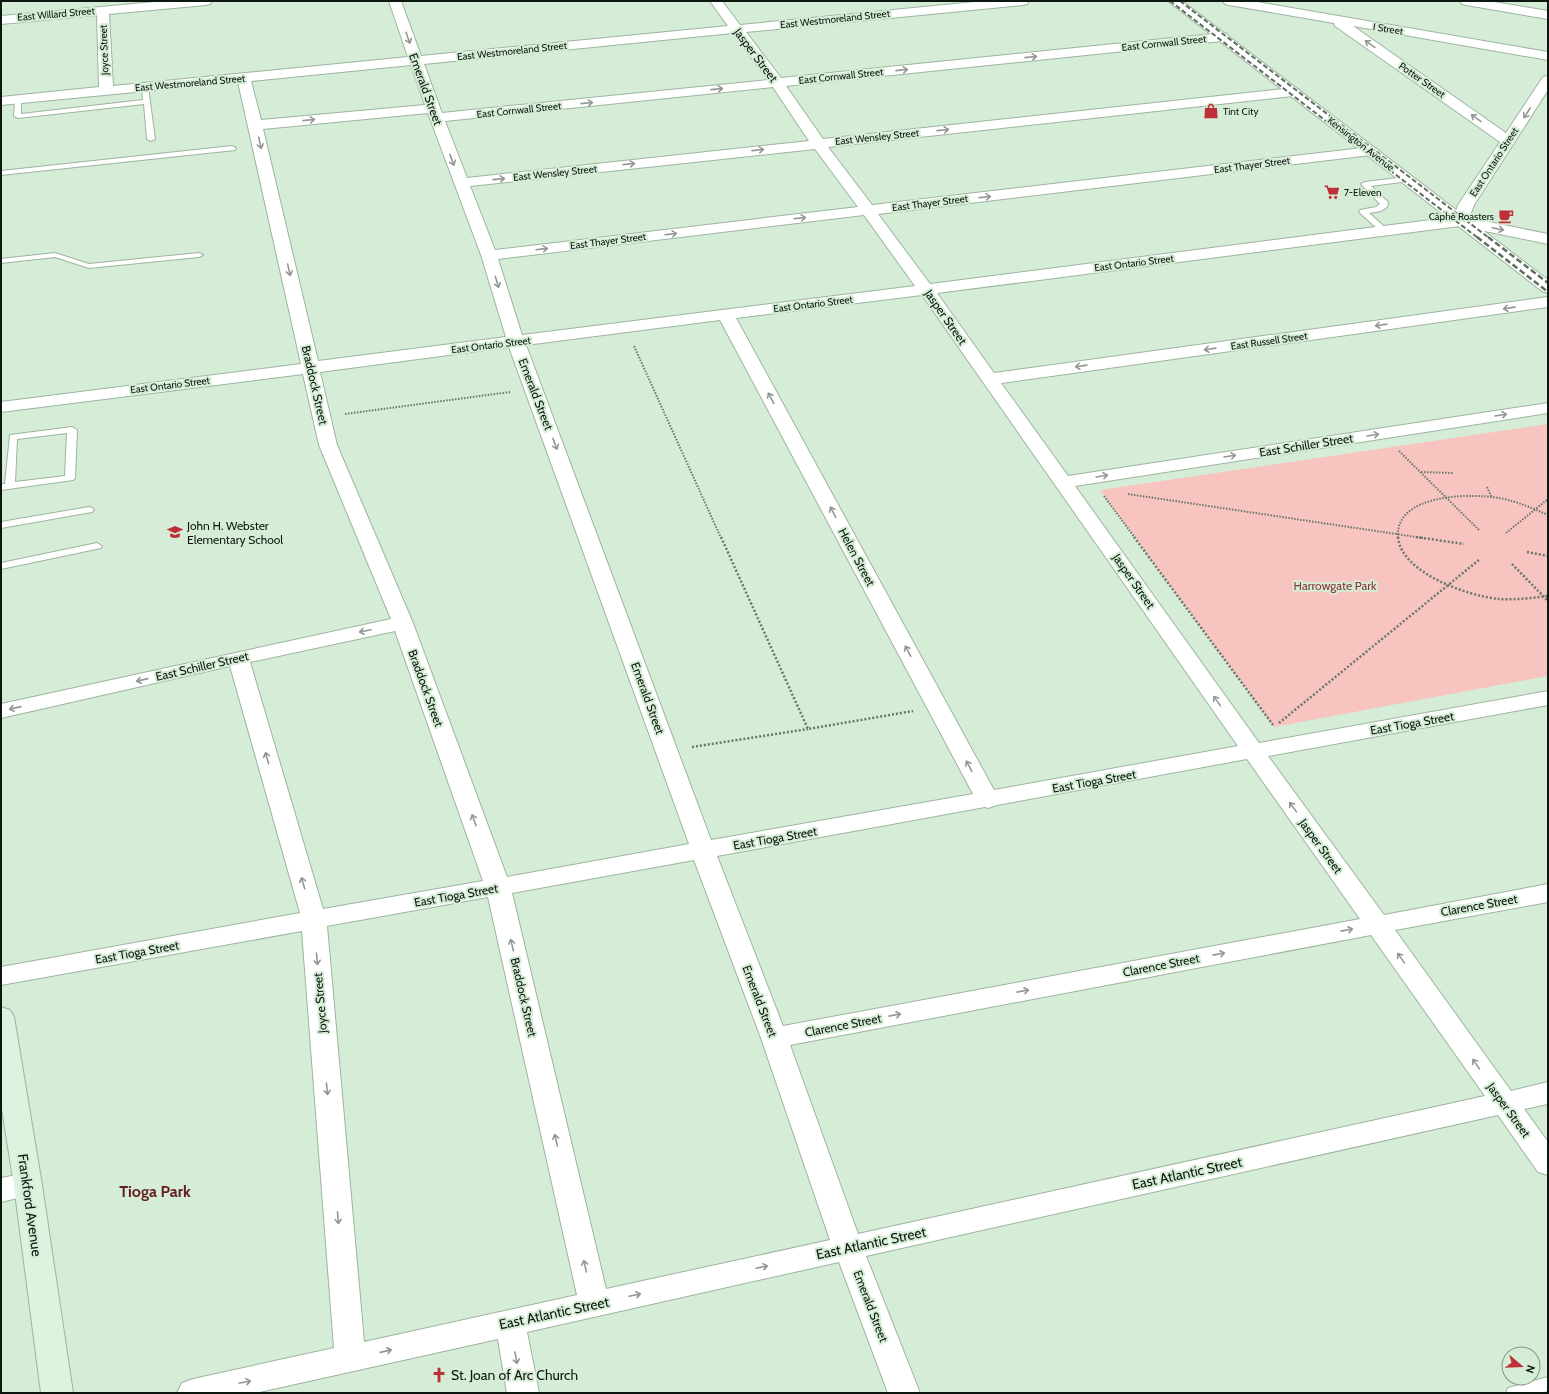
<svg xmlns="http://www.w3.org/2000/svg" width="1549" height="1394" font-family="Cabin,sans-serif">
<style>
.green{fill:#f7c4c0}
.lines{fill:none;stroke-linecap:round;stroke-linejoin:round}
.service-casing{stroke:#9db49e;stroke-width:2}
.minor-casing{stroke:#9db49e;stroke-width:2}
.tertiary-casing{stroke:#9db49e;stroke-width:2}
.secondary-casing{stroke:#9db49e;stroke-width:2}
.path-far1{stroke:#687769;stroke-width:2;stroke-dasharray:1.5 1.5;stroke-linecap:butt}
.path{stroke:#687769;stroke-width:2.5;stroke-dasharray:2 2;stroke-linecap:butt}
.service{fill:#fff;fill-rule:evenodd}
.minor{fill:#fff;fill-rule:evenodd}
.tertiary{fill:#fff;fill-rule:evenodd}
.secondary{fill:#dcf4df;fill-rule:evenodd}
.rail-far1{stroke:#5f6e60;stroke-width:2;stroke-dasharray:5 2.5;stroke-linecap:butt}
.rail{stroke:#5f6e60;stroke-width:2.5;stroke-dasharray:6 3;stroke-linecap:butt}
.oneway{stroke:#939793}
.labels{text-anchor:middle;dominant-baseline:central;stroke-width:4;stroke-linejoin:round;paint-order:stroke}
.far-street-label{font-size:10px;fill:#0e170f;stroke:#d5edd6}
.far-poi-label{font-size:10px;fill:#0e170f;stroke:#d5edd6;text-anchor:start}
.street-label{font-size:12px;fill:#0e170f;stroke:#d5edd6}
.poi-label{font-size:12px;fill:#0e170f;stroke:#d5edd6;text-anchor:start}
.park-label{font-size:12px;fill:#8c3636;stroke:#d5edd6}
.near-street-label{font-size:14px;fill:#0e170f;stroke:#d5edd6}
.near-poi-label{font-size:14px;fill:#0e170f;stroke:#d5edd6;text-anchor:start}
.near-neighbourhood-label{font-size:16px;font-weight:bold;fill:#641f20;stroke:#d5edd6}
</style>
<rect width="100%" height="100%" fill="#d5edd6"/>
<path class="green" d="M1548,424V676L1274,727L1100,490Z"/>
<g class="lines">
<g class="service-casing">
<g id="service">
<path d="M145,85L148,87L155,139L151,141L147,139L144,104L18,118L14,116L15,99L18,97L21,99V114L143,100L142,87Z"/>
<path d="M232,146L236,148L235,150L1,175V171Z"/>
<path d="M1406,177L1410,179L1409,181L1371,186L1388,202L1387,207L1381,211L1369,213L1388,230L1387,232H1381L1359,212L1360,210L1376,207L1380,204L1361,184L1365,182Z"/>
<path d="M55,253L89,264L199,253L203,255L199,257L89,268L55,257L1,263V259Z"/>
<path d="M72,427L77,430L75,478L73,480L1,490V484H5L10,435ZM67,433L65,476L15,482L17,439Z"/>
<path d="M89,507L92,508L94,510L92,512L1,528V522Z"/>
<path d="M97,543L102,546L101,548L1,569V563Z"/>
<path d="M1548,1377V1391L1540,1393H1506L1508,1388Z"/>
</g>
</g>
<g class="minor-casing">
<g id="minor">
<path d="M166,1H212L210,4L206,5L109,14L113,86L408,57L389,1H401L421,56L728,26L710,1H722L740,25L985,1H1029L1027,4L1023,5L746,32L781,78L1222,33L1227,34L1228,37L1227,40L1222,41L786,86L823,139L1293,88L1298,89L1300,92L1298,95L1293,96L828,147L872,205L1371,147L1376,148L1378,151L1376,154L1371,155L878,214L930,284L1454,217L1458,205L1500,142L1335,26L1334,23L1229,5L1225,4L1223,1H1251L1548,52V60L1353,26L1506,133L1543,77L1548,76V90L1474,205L1469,218L1548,234V244L1460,226L937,293L994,373L1548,297V307L1001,383L1068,476L1548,403V413L1075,486L1259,743L1548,691V705L1268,756L1384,915L1548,884V902L1395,930L1511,1091L1548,1082V1104L1524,1109L1548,1142V1175L1538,1172L1498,1115L866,1256L920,1393H888L839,1262L527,1332L539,1393H507L498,1339L255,1393H177L182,1383L193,1379L334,1348L302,931L1,985V967L300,913L230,666L1,718V704L391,619L319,445L303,374L1,412V402L301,364L238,82L1,105V97L99,87L97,15L1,24V16ZM733,33L768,80L442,113L424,64ZM411,65L425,105L261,120L251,81ZM773,87L809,141L467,178L445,121ZM428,113L481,255L506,337L318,361L263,129ZM815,149L858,207L495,250L470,186ZM864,215L915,286L522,335L498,259ZM922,295L1238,746L994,790L736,318ZM720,320L973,794L711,840L526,345ZM509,347L689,844L507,877L413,623L337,445L320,372ZM395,631L483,881L323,909L250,662ZM1247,759L1360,919L783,1026L717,856L985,807L988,808L997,805ZM694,860L761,1038L830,1240L606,1289L512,893ZM488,897L577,1295L364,1342L327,926ZM1371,935L1485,1096L858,1234L790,1045Z"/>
<path d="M1460,1H1488L1548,11V19L1466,5L1462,4Z"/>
<path d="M28,1173L38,1177L42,1185L38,1193L1,1202V1178Z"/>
</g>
</g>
<g class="tertiary-casing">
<path id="tertiary" d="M1168,1H1182L1548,280V293L1542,291Z"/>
</g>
<g class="secondary-casing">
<path id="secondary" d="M1,1007L10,1010L14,1017L42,1185L73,1393H41L14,1185L1,1103Z"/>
</g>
<g class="path-far1">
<path d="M634,346L721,538"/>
<path d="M345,414L510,392"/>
<path d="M1399,451L1480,531"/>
<path d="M1421,472L1453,473"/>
<path d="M1487,487L1492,498"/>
<path d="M1128,494L1423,538"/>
<path d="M1104,496L1135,538"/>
<path d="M1506,533L1548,499"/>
<path d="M1398,538C1394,494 1469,493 1499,498C1516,501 1532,508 1548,515"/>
</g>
<g class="path">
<path d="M721,537L808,729L913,711"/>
<path d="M1134,537L1273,725"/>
<path d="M1398,537C1401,573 1468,596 1499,599C1515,600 1532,598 1548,596"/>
<path d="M1416,537L1464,544"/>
<path d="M1527,552L1548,556"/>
<path d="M1512,564L1548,601"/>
<path d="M1279,723L1480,559"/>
<path d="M692,747L808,729"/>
</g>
<use href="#service" class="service"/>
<use href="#minor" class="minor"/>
<use href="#tertiary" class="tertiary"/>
<use href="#secondary" class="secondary"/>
<g class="rail-far1">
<path d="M1170,1L1478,238"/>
<path d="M1180,1L1489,238"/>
</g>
<g class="rail">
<path d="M1477,237L1548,292"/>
<path d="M1488,237L1548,283"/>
</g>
</g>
<defs><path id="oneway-shaft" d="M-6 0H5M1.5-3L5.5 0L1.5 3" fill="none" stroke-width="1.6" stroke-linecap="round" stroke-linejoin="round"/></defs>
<g class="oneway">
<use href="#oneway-shaft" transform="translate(408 38) rotate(71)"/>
<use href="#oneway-shaft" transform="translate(1370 44) rotate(-145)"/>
<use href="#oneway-shaft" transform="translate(1031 57) rotate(-6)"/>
<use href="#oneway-shaft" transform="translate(902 70) rotate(-6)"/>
<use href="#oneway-shaft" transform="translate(717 89) rotate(-6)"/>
<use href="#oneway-shaft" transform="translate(587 103) rotate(-6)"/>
<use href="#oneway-shaft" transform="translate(1527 113) rotate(123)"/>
<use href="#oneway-shaft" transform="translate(1476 118) rotate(-145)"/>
<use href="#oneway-shaft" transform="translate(309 120) rotate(-6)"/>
<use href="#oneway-shaft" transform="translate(943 130) rotate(-6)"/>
<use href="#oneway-shaft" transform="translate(260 143) rotate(77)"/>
<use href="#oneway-shaft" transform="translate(758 150) rotate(-6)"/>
<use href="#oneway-shaft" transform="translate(452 160) rotate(70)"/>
<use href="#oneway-shaft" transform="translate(629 164) rotate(-6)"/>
<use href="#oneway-shaft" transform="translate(499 179) rotate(-6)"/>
<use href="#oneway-shaft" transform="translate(985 197) rotate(-7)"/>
<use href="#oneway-shaft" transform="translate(800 218) rotate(-7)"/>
<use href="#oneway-shaft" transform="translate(1498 229) rotate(12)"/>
<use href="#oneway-shaft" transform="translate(671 234) rotate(-7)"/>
<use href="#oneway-shaft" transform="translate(542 249) rotate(-7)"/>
<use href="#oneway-shaft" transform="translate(289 270) rotate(77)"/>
<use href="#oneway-shaft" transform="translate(497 282) rotate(73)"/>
<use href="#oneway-shaft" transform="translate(1509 308) rotate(172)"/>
<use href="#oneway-shaft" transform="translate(1381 325) rotate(172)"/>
<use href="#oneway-shaft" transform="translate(1210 349) rotate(172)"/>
<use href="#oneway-shaft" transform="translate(1081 366) rotate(172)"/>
<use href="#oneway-shaft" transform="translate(771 398) rotate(-118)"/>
<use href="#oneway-shaft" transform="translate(1501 415) rotate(-9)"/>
<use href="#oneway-shaft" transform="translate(1373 435) rotate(-9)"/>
<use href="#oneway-shaft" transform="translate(555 444) rotate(70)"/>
<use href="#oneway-shaft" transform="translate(1230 456) rotate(-9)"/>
<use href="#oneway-shaft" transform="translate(1102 476) rotate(-9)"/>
<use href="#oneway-shaft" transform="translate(833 512) rotate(-118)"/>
<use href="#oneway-shaft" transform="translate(365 631) rotate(168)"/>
<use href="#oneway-shaft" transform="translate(908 651) rotate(-118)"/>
<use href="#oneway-shaft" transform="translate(142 680) rotate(167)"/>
<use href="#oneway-shaft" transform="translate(1217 701) rotate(-125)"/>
<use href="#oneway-shaft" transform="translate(15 708) rotate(167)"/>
<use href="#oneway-shaft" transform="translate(267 758) rotate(-106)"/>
<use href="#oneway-shaft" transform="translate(969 766) rotate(-118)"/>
<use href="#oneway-shaft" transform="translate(1293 807) rotate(-126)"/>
<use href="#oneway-shaft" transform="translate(474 820) rotate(-110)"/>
<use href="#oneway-shaft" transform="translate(303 883) rotate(-106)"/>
<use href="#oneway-shaft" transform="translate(1347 930) rotate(-11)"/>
<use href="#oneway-shaft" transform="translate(512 945) rotate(-103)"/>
<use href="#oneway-shaft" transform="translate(1219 954) rotate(-11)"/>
<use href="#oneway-shaft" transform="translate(1401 958) rotate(-125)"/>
<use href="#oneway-shaft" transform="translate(317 959) rotate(85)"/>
<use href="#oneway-shaft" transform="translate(1023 991) rotate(-11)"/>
<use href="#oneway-shaft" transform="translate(895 1015) rotate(-11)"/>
<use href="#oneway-shaft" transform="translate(1476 1064) rotate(-125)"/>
<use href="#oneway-shaft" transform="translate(327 1089) rotate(85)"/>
<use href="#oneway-shaft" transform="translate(556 1140) rotate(-103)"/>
<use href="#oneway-shaft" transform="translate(338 1218) rotate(85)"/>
<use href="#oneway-shaft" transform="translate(585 1266) rotate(-103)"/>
<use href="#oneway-shaft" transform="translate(762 1267) rotate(-12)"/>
<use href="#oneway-shaft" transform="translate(635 1295) rotate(-12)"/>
<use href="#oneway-shaft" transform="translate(386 1351) rotate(-13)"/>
<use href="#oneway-shaft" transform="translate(516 1358) rotate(79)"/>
<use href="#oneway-shaft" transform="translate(245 1382) rotate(-12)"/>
</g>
<defs>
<g id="shop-bare" transform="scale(1.2)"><path d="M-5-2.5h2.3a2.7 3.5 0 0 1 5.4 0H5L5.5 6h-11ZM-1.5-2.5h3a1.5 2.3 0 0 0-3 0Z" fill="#bf2f37" stroke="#d5edd6" stroke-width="2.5" paint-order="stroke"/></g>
<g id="supermarket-bare" transform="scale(1.2)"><path d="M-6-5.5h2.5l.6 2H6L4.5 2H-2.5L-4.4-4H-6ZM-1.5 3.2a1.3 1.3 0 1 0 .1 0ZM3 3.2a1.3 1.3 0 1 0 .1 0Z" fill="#bf2f37" stroke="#d5edd6" stroke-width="2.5" paint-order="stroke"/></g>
<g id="cafe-bare" transform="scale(1.2)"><path d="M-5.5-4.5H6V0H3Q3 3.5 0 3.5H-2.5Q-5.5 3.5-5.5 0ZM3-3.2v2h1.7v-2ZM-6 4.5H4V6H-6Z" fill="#bf2f37" stroke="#d5edd6" stroke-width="2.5" paint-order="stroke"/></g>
<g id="school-bare" transform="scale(1.2)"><path d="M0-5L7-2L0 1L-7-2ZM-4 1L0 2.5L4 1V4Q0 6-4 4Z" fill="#bf2f37" stroke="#d5edd6" stroke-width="2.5" paint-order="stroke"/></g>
<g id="church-bare" transform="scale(1.2)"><path d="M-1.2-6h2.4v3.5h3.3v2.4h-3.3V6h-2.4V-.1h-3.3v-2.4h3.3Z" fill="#bf2f37" stroke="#d5edd6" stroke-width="2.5" paint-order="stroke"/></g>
</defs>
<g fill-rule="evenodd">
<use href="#shop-bare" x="1211" y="111"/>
<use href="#supermarket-bare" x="1332" y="192"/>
<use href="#cafe-bare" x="1506" y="216"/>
<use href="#school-bare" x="175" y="532"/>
<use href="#church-bare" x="439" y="1375"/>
</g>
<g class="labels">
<g class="far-street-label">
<text transform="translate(56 14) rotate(-5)">East Willard Street</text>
<text transform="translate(835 19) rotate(-6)">East Westmoreland Street</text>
<text transform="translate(1388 29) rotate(9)">I Street</text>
<text transform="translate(1164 43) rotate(-6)">East Cornwall Street</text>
<text transform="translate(104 50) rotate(-92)">Joyce Street</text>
<text transform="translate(512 51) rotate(-6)">East Westmoreland Street</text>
<text transform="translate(841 76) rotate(-6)">East Cornwall Street</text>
<text transform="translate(1422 80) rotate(35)">Potter Street</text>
<text transform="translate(190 83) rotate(-5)">East Westmoreland Street</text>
<text transform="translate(519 110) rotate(-6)">East Cornwall Street</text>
<text transform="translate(877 137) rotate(-6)">East Wensley Street</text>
<text transform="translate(1361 144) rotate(38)">Kensington Avenue</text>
<text transform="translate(1494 162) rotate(-57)">East Ontario Street</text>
<text transform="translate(1252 165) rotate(-7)">East Thayer Street</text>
<text transform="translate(555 173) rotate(-6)">East Wensley Street</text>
<text transform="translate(930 203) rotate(-7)">East Thayer Street</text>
<text transform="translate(608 241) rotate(-7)">East Thayer Street</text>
<text transform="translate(1134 263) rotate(-7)">East Ontario Street</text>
<text transform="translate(813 304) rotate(-7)">East Ontario Street</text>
<text transform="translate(1269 341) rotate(-8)">East Russell Street</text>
<text transform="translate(491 345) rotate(-7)">East Ontario Street</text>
<text transform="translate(170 385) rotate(-7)">East Ontario Street</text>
</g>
<g class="far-poi-label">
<text x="1223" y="111">Tint City</text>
<text x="1344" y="192">7-Eleven</text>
<text x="1494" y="216" text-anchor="end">Càphê Roasters</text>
</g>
<g class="street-label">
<text transform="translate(756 55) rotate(53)">Jasper Street</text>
<text transform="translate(426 89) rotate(70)">Emerald Street</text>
<text transform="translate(946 317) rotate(55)">Jasper Street</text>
<text transform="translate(315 385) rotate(77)">Braddock Street</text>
<text transform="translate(536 394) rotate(69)">Emerald Street</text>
<text transform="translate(1306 445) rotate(-9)">East Schiller Street</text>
<text transform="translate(857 557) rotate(62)">Helen Street</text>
<text transform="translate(1134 581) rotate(55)">Jasper Street</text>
<text transform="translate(202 666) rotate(-13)">East Schiller Street</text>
<text transform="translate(426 688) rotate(70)">Braddock Street</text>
<text transform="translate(648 698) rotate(70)">Emerald Street</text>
<text transform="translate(1412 723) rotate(-10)">East Tioga Street</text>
<text transform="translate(1094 781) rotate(-10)">East Tioga Street</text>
<text transform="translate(775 838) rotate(-10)">East Tioga Street</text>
<text transform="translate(1321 846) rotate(54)">Jasper Street</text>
<text transform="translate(456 895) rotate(-10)">East Tioga Street</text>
<text transform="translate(1479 905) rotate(-10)">Clarence Street</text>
<text transform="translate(137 952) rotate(-10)">East Tioga Street</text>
<text transform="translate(1161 965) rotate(-11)">Clarence Street</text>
<text transform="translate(524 997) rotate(77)">Braddock Street</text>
<text transform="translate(760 1001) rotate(69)">Emerald Street</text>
<text transform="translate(320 1003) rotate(-95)">Joyce Street</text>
<text transform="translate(843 1025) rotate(-11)">Clarence Street</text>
<text transform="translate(1509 1110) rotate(54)">Jasper Street</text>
<text transform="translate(871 1306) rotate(69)">Emerald Street</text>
</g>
<g class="poi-label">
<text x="187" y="525">John H. Webster<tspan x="187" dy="14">Elementary School</tspan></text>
</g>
<g class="park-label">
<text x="1335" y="585">Harrowgate Park</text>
</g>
<g class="near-street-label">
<text transform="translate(1187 1173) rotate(-12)">East Atlantic Street</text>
<text transform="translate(30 1205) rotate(82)">Frankford Avenue</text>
<text transform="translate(871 1243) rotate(-12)">East Atlantic Street</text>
<text transform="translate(554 1313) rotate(-12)">East Atlantic Street</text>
</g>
<g class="near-poi-label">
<text x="451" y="1375">St. Joan of Arc Church</text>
</g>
<g class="near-neighbourhood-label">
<text x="155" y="1191">Tioga Park</text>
</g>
</g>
<rect width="1549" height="1394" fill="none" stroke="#0e170f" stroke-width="4"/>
<g transform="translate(1521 1366) rotate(109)"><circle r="19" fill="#d5edd6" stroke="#859786"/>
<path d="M0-3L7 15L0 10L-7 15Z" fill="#bf2f37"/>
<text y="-6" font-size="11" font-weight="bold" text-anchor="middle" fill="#0e170f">N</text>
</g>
</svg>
